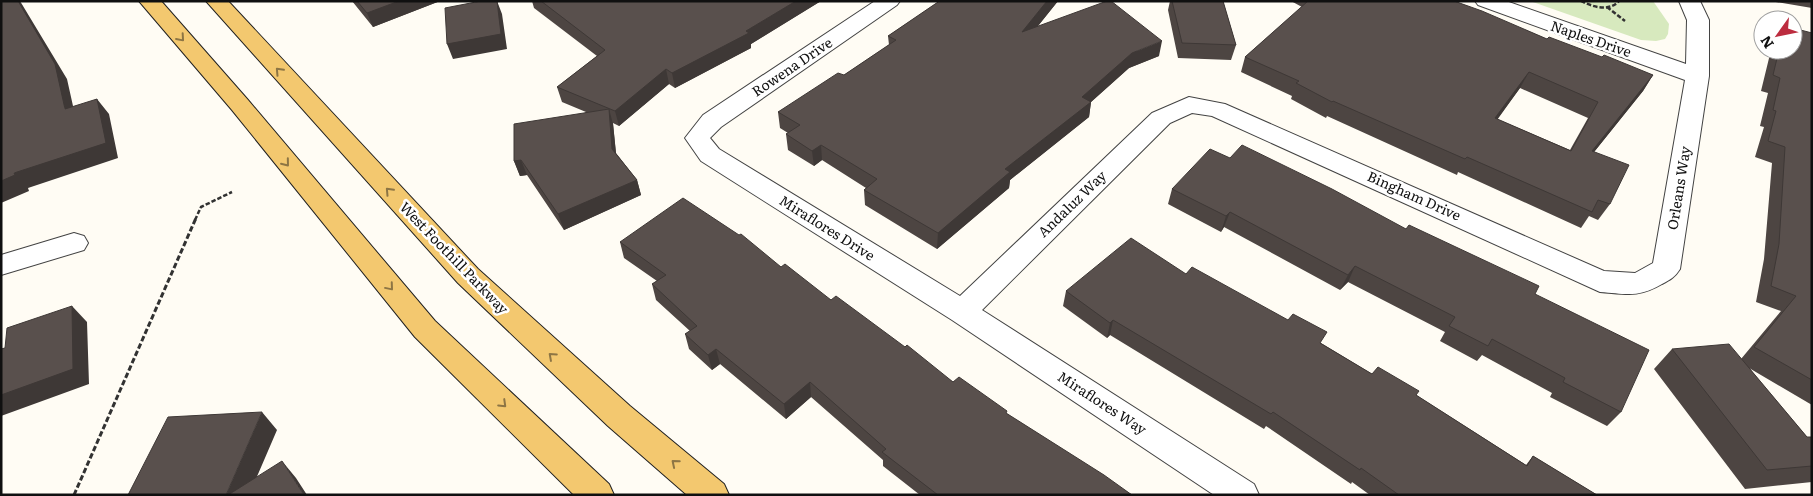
<svg xmlns="http://www.w3.org/2000/svg" width="1813" height="496" font-family="Literata,serif">
  <style>
    .green { fill: #d7e9be }
    .lines { fill: none; stroke-linecap: round; stroke-linejoin: round }
    .minor-casing { stroke: #434343; stroke-width: 2 }
    .major-casing { stroke: #212121; stroke-width: 2 }
    .path-far1 { stroke: #323232; stroke-width: 2.5; stroke-dasharray: 4.5 2; stroke-linecap: butt }
    .path { stroke: #323232; stroke-width: 3; stroke-dasharray: 5.5 2.5; stroke-linecap: butt }
    .minor { fill: #fff; fill-rule: evenodd }
    .major { fill: #f3c86f; fill-rule: evenodd }
    .wall { fill: #4d4542; fill-rule: evenodd }
    .shaded-wall { fill: #3e3836 }
    .building { fill: #59504d; stroke: #3e3836; fill-rule: evenodd }
    .oneway { stroke: #8d7544 }
    .labels { text-anchor: middle; stroke-width: 5; stroke-linejoin: round; paint-order: stroke }
    .street-label { font-size: 14px; fill: #101010; stroke: #fff }
  </style>
  <rect width="100%" height="100%" fill="#fffcf4"/>
  <path class="green" d="M1530,1H1653L1669,24L1668,34L1665,39L1656,41L1641,40Z"/>
  <g class="lines">
    <defs>
      <path id="minor" d="M875,1H900L897,5L721,127L710,138L719,149L960,296L1152,113L1189,97L1225,104L1604,271L1635,273L1653,263L1685,80L1478,5L1475,1H1506L1686,64L1687,20L1679,1H1700L1709,20V76L1680,269C1675,277 1670,280 1662,284C1638,298 1627,294 1600,292L1212,116L1192,113L1170,123L982,310L1254,484L1259,495H1214L952,320L701,161L685,138L703,115Z
        M74,233L84,236L88,243L84,250L1,275V255Z"/>
      <path id="major" d="M139,1H161L248,100L435,321L609,484L614,495H574L415,337L232,110Z
        M206,1H228L478,269L630,406L724,484L729,495H687L608,426L458,283Z"/>
    </defs>
    <use href="#minor" class="minor-casing"/>
    <use href="#major" class="major-casing"/>
    <path class="path-far1" d="M1581,1C1593,7 1609,12 1619,1
      M1607,7L1625,21
      M195,220L201,207L232,192"/>
    <path class="path" d="M74,495L196,218"/>
    <use href="#minor" class="minor"/>
    <use href="#major" class="major"/>
  </g>
  <path class="wall" d="M352,1H440L373,27Z
    M532,1H821L751,44V48L675,88L669,84L619,126L613,123L616,153L637,180L641,195L564,230L527,175L520,176L514,161L586,112L562,102L557,87L597,56L534,8Z
    M937,1H1058L1038,26L1159,56L1129,68L1091,102L1089,117L1010,180L1009,188L937,249L865,205L864,190L866,188L822,160L814,166L788,150L786,134L788,133L780,128L778,112L844,75L889,45L888,36L937,3Z
    M1170,1H1223L1236,45L1231,60L1178,58L1168,10Z
    M1291,1H1454L1547,39L1653,75L1643,91L1594,152L1610,204L1598,220L1589,216L1581,228L1458,172L1457,175L1327,116L1326,118L1291,99L1292,96L1241,72L1245,57L1302,7ZM1520,88L1588,118L1570,150L1497,119Z
    M1770,1H1812V8Z
    M1812,33V405L1749,368L1807,437H1812V482L1745,489L1654,369L1672,349L1741,359L1781,311L1756,302L1764,259L1772,163L1755,157L1764,127L1760,126L1768,93L1761,91L1771,50H1793Z
    M1230,158L1406,229L1535,294L1621,412L1607,426L1550,397L1552,393L1482,355L1477,361L1440,341L1445,332L1348,282L1340,290L1224,227L1221,232L1168,204L1172,189Z
    M620,242L781,267L953,382L1007,414L1132,495H920L883,466V460L811,397L786,419L720,364L712,370L689,349L685,334L690,331L656,300L652,284L657,281L624,258Z
    M1186,274L1321,343L1372,374L1416,395L1526,465L1533,456L1597,495H1370L1352,482L1351,484L1266,426L1264,429L1110,335L1107,338L1063,306L1066,291Z"/>
  <path class="shaded-wall" d="M18,1H20L67,79L77,124L65,109Z
    M399,1H440L373,27L367,13Z
    M497,1L502,14L507,49L453,59L447,44Z
    M796,1H821L751,44V48L675,88L672,73L746,31Z
    M1047,1H1058L1021,47L1022,32Z
    M1162,41L1159,56L1129,68L1091,102L1089,117L1010,180L1009,188L937,249L938,233L1005,169L1082,97L1132,53Z
    M666,69L669,84L619,126L615,111Z
    M1529,72L1520,88L1487,134L1495,118Z
    M1653,75L1643,91L1582,167L1592,151Z
    M97,99L109,114L118,158L28,188L29,191L1,203V181L14,173Z
    M609,109L613,124L617,164L612,149Z
    M821,145L822,160L814,166L812,151Z
    M521,160L527,175L520,176L514,161Z
    M637,180L641,195L564,230L558,214Z
    M1230,212L1224,227L1221,232L1226,216Z
    M1355,266L1348,282L1340,290L1348,275Z
    M72,306L87,322L89,384L1,416V395Z
    M1113,320L1110,335L1107,338L1110,323Z
    M716,349L720,364L712,370L708,355Z
    M810,382L811,397L786,419L784,404Z
    M262,412L277,430L249,495H226Z
    M282,461L296,478L307,495H304Z"/>
  <path class="building" d="M1,1H18L55,64L65,109L97,99L106,143L14,173L15,175L1,181Z
    M357,1H399L367,13Z
    M481,1H497L501,34L447,44L445,8Z
    M541,1H796L746,31L749,33L672,73L666,69L615,111L557,87L605,50Z
    M937,1H1047L1022,32L1107,1H1111L1162,41L1132,53L1082,97L1091,102L1005,169L1010,172L938,233L864,190L877,179L821,145L812,151L786,134L800,125L778,112L838,73L844,75L896,40L888,36L938,2Z
    M1172,1H1223L1236,45L1182,43Z
    M1308,1H1454L1482,11L1547,39L1549,37L1602,57L1604,55L1653,75L1592,151L1629,165L1610,204L1598,200L1592,212L1467,157L1465,159L1333,101L1332,102L1296,83L1299,81L1245,57ZM1529,72L1598,102L1571,151L1495,118Z
    M1793,28L1812,33V380L1754,347L1796,296L1771,286L1779,244L1785,147L1768,141L1776,111L1773,110L1780,78L1773,75L1779,50H1793Z
    M609,109L612,149L637,180L558,214L521,160L514,161V124Z
    M1242,145L1332,189L1406,229L1409,225L1539,286L1535,294L1649,350L1621,412L1563,382L1565,378L1492,339L1488,346L1449,326L1455,317L1355,266L1348,275L1230,212L1226,216L1172,189L1210,149L1230,158Z
    M683,198L739,235L741,234L781,267L785,264L831,300L836,296L905,347L907,345L953,382L959,377L1007,411L1006,413L1104,475L1132,495H938L882,452L886,449L810,382L784,404L716,349L708,355L685,334L697,326L652,284L666,275L620,242Z
    M1131,238L1186,274L1192,267L1288,320L1293,314L1327,332L1320,343L1372,374L1378,367L1419,391L1416,395L1527,466L1533,456L1597,495H1399L1361,468L1360,470L1273,412L1271,414L1113,320L1110,323L1066,291Z
    M72,306L73,369L1,395V349L5,348L7,328Z
    M1729,344L1807,437H1812V466L1767,470L1672,349Z
    M262,412L226,495H128L168,417Z
    M282,461L304,495H228Z"/>
  <defs><path id="oneway-chevron" d="M-2-3.5L2.5 0L-2 3.5" fill="none" stroke-width="1.6" stroke-linecap="round" stroke-linejoin="round" transform="scale(1.25)"/></defs>
  <g class="oneway">
    <use href="#oneway-chevron" transform="translate(181 38) rotate(49)"/>
    <use href="#oneway-chevron" transform="translate(279 71) rotate(-133)"/>
    <use href="#oneway-chevron" transform="translate(286 163) rotate(51)"/>
    <use href="#oneway-chevron" transform="translate(389 191) rotate(-133)"/>
    <use href="#oneway-chevron" transform="translate(390 287) rotate(50)"/>
    <use href="#oneway-chevron" transform="translate(552 356) rotate(-138)"/>
    <use href="#oneway-chevron" transform="translate(503 404) rotate(44)"/>
    <use href="#oneway-chevron" transform="translate(675 463) rotate(-140)"/>
  </g>
  <g class="labels">
    <g class="street-label">
      <text transform="translate(1591 39) rotate(19)" y="5">Naples Drive</text>
      <text transform="translate(792 67) rotate(-34)" y="5">Rowena Drive</text>
      <text transform="translate(1679 188) rotate(-81)" y="5">Orleans Way</text>
      <text transform="translate(1414 196) rotate(24)" y="5">Bingham Drive</text>
      <text transform="translate(1072 204) rotate(-44)" y="5">Andaluz Way</text>
      <text transform="translate(827 228) rotate(32)" y="5">Miraflores Drive</text>
      <text transform="translate(454 258) rotate(46)" y="5">West Foothill Parkway</text>
      <text transform="translate(1102 403) rotate(33)" y="5">Miraflores Way</text>
    </g>
  </g>
  <rect width="1813" height="496" fill="none" stroke="#101010" stroke-width="5"/>
  <g transform="translate(1778 35) rotate(237)"><circle r="24" fill="#ffffff" stroke="#9f9f9f"/>
  <path d="M0-4L9 19L0 12L-9 19Z" fill="#bc2c3f"/>
  <text y="-8" font-size="14" font-weight="bold" text-anchor="middle" fill="#101010">N</text>
  </g>
</svg>
